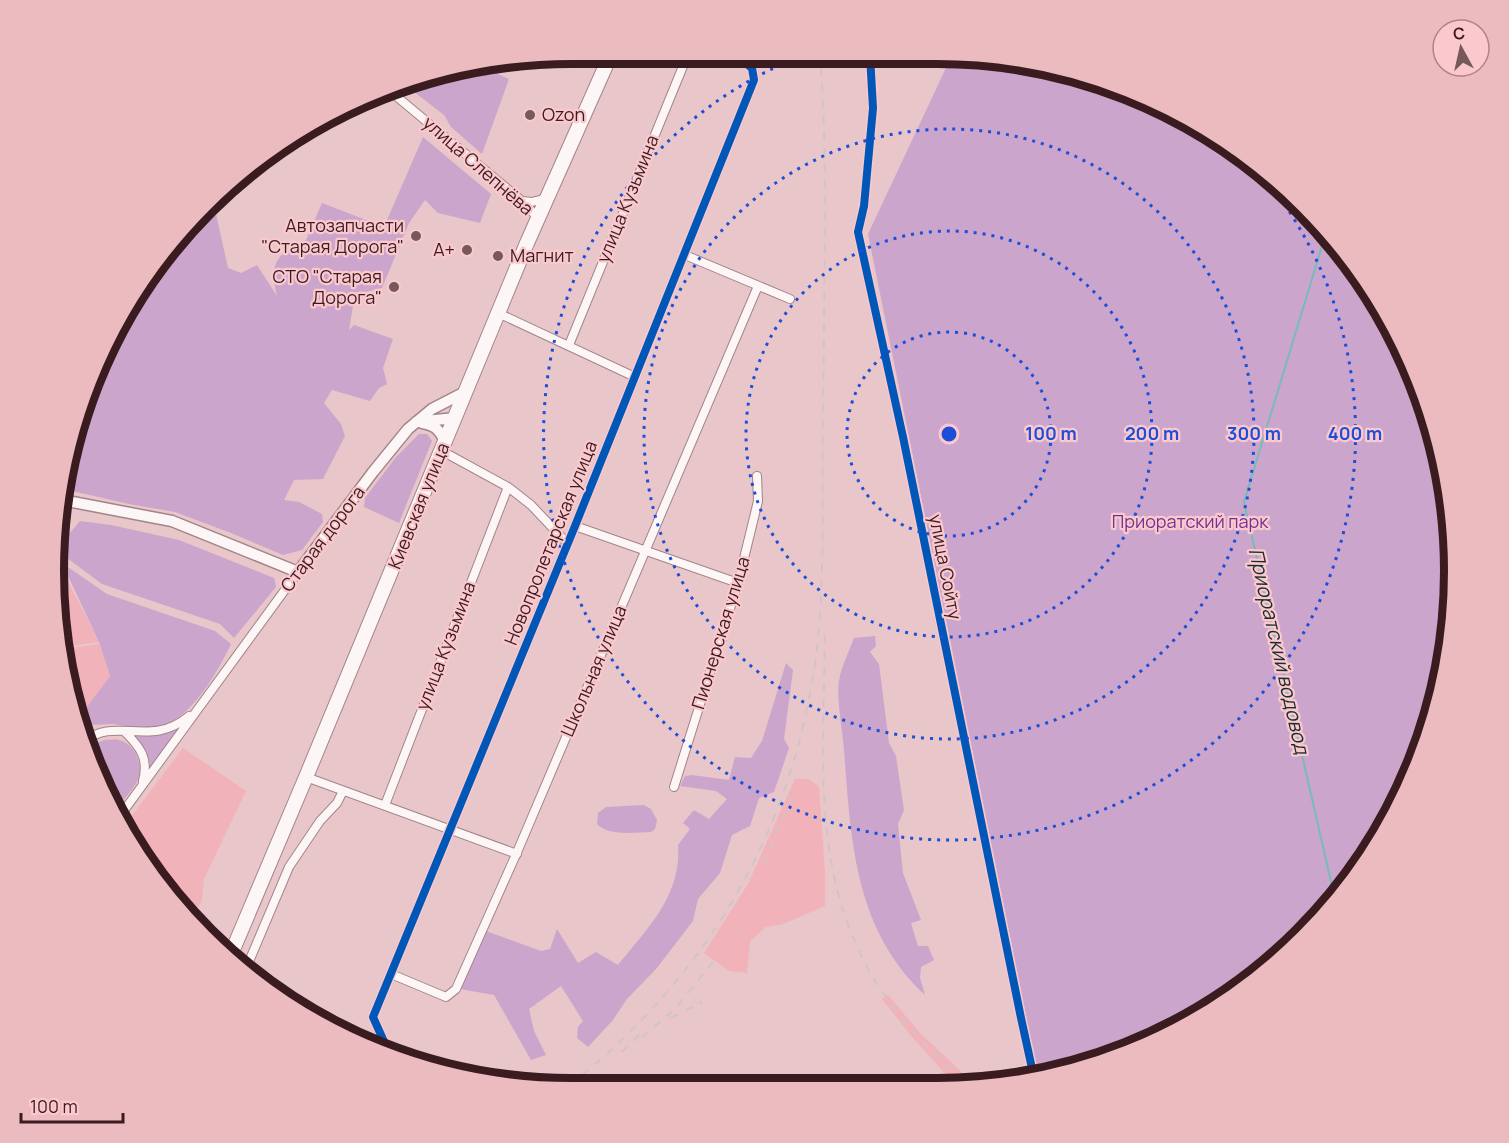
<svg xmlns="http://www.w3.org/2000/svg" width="1509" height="1143" font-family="Manrope,sans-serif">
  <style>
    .built { fill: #f2b2b9 }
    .green { fill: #cba5cb }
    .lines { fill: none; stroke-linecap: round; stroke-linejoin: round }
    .stream { stroke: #78bbb9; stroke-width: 2 }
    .minor-casing { stroke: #a28589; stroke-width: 10 }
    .tertiary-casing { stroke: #a28589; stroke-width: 13 }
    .primary-casing { stroke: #a28589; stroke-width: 16 }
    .minor { stroke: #fcf6f7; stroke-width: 8 }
    .tertiary { stroke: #fcf6f7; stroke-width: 10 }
    .primary { stroke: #fcf6f7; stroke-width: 14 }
    .rail { stroke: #d0c5c6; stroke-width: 2; stroke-dasharray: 8 8; stroke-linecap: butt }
    .cycleway-casing { stroke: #fbc9cd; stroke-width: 11 }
    .cycleway { stroke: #0057b8; stroke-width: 8 }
    .ring { fill: none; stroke: #1d4ed8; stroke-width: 3; stroke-dasharray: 3 6 }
    .poi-dot { fill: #77585b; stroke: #fbc9cd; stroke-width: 2 }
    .labels { text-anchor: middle; stroke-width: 4.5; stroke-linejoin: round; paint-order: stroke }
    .poi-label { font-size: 18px; fill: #3a1c20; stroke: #fbc9cd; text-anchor: end }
    .street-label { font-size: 18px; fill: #3a1c20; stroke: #fbc9cd }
    .park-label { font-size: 18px; fill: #703290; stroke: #fbc9cd }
    .water-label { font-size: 20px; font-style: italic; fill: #162e2d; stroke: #fbc9cd }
    .rim { fill: none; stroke: #3a1c20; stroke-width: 8 }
    .centre { fill: #1d4ed8; stroke: #fbc9cd; stroke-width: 3 }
    .ring-label { font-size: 18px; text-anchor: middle; font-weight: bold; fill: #1d4ed8; stroke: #fbc9cd; stroke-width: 4.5; stroke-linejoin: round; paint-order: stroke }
  </style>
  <rect width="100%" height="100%" fill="#e9c6c9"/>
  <path class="built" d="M58,562L99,642L63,647L55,605Z
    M99,644L110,676L78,719L64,649Z
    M183,748L246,791L204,879L202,900L193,918L141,859L125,825Z
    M795,779H809L819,787L825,872V906L783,924L766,927L750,941L747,973L729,971L704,953L748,884Z
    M888,995L921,1034L968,1078L981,1085H959L944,1072L912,1037L882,999Z"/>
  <path class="green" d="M952,55H971L1072,72L1225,141L1304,206L1368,284L1415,373L1445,470L1455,571L1445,672L1416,769L1368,859L1304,937L1225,1002L1135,1050L1068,1068L1037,1070L868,234Z
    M502,63L498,74L509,79L482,154L451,127L444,115L405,85L437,72Z
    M423,137L491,194L480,223L438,213L425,200L409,223L382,288L362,293L348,292L353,306L349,330L354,325L393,339L383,368L387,384L379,388L370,401L332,390L324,403L341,424L345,436L323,479L294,480L284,500L299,502L322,514L323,522L302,550L283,555L231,533L175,512L129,504L63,489L64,470L108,342L183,230L214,205L228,268L241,273L257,265L277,296C269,263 276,254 306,240L322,203L384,227Z
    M419,434H427L432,441L399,523L364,507L365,498L396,457Z
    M80,521L111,525L179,540L274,578L276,587L234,638L220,624L102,584L59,552V546Z
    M62,563L107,594L215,631L231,644C217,673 190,722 155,728C141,730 126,726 113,724C105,724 97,725 89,725L81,734L78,719L110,676L99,642Z
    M875,636L876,646L870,652L879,664L889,743L896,756L904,810L898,824L903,873L921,920L911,923L918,946H928L934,960L921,967L920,978L925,995C854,929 851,840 844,750C843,733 836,696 839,681C841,667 849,652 854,638Z
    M786,663L793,670L784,739L789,748L774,792L759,798L750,826L732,835L720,873L698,899L693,921L656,969L627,999L613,1020L588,1047L577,1038L578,1027L583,1021L561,986L529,1009L534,1031L546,1055L531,1060L494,995L460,989L486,931L541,951L550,949L557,929L578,963L596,952L618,965C647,929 682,895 678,845L690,829L683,823L694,810L709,819L727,799L716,791L680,786L685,776L692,775L729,780L735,757L751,758L762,741Z
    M177,729L179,731L149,771C153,754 140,749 136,736L162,734Z
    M104,740C109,740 114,739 119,740C136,744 145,767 137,782C132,791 123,800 116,808L87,750L91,746Z
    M644,805L651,809L657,820L655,829L651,832C635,832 610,837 597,824L598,813L606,807Z"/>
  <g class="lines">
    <path class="stream" d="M1326,233L1244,502L1335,899"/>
    <defs>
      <path id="minor" d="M870,55L873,108L864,206L858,232L903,437L1021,1018L1033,1073L1044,1074
        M390,91L522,201L538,218
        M522,201L532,202L547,198
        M685,255L790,299
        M498,313L635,377
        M569,345L688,54
        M442,451L508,487L531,505L567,543
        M575,526L738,583
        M125,732C140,747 149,758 143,781
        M84,742C115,715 150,749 189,716
        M306,777L517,854
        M674,787L738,583L758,501L757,476
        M385,805L508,487
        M120,816L298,572
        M245,971L289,867L320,821L337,803L343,791
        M391,974L446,997L456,989L518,850L758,286
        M390,1055L373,1017L575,526L754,80L752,68L733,54"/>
      <path id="tertiary" d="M416,422L455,418
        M422,423C435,425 440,430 445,442
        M62,500L172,521L298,572L373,472L408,429L432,409L465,392"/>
      <path id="primary" d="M229,959L306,777L527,243L611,54"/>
    </defs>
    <use href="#minor" class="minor-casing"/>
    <use href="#tertiary" class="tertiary-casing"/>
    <use href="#primary" class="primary-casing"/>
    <use href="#minor" class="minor"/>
    <use href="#tertiary" class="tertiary"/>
    <use href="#primary" class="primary"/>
    <path class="rail" d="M825,635C823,779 807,912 911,1029C929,1049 949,1070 972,1085
      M763,863L793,796
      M671,1018L702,1002
      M642,1037L674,1010L714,961
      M622,1052L645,1029
      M570,1085C708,975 793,831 816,656C826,575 821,492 823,411C824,354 824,296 825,238C825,177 825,116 820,55"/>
    <defs>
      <path id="cycleway" d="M870,55L873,108L864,206L858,232L903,437L1021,1018L1033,1073L1044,1074
        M390,1055L373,1017L575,526L754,80L752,68L733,54"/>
    </defs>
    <use href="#cycleway" class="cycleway-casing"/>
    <use href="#cycleway" class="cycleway"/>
  </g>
  <g class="ring">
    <circle cx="949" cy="434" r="102"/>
    <circle cx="949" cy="434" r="203"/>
    <circle cx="949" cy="434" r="305"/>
    <path d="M1251 162A406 406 0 1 1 804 55"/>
  </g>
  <g class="poi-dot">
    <circle cx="530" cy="115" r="6"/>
    <circle cx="416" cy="236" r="6"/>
    <circle cx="467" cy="250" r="6"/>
    <circle cx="498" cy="256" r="6"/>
    <circle cx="394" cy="287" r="6"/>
  </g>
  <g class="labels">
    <g class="poi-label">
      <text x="542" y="121" text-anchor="start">Ozon</text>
      <text x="404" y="232">Автозапчасти<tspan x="404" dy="21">"Старая Дорога"</tspan></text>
      <text x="455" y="256">А+</text>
      <text x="510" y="262" text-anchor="start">Магнит</text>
      <text x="382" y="283">СТО "Старая<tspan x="382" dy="21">Дорога"</tspan></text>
    </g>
    <g class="street-label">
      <text transform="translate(478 166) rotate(41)" y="6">улица Слепнёва</text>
      <text transform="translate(628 199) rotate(-68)" y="6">улица Кузьмина</text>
      <text transform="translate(419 506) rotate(-68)" y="6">Киевская улица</text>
      <text transform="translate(323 539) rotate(-53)" y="6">Старая дорога</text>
      <text transform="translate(551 543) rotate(-68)" y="6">Новопролетарская улица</text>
      <text transform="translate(945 567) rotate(79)" y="6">улица Сойту</text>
      <text transform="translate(721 633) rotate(-73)" y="6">Пионерская улица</text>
      <text transform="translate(446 646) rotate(-69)" y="6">улица Кузьмина</text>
      <text transform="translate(594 671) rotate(-67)" y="6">Школьная улица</text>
    </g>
    <g class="park-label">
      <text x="1190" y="528">Приоратский парк</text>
    </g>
    <g class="water-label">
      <text transform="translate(1279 651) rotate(77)" y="7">Приоратский водовод</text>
    </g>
  </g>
  <path d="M0 0H1509V1143H0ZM571 64H937A507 507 0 0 1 1444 571V571A507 507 0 0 1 937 1078H571A507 507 0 0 1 64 571V571A507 507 0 0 1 571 64Z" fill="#ecbbbf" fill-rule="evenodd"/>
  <path class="rim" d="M571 64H937A507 507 0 0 1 1444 571V571A507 507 0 0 1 937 1078H571A507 507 0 0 1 64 571V571A507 507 0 0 1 571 64Z"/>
  <circle cx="949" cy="434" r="9" class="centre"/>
  <g class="ring-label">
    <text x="1051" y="440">100 m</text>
    <text x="1152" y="440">200 m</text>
    <text x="1254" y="440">300 m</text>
    <text x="1355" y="440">400 m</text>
  </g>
  <g transform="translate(1461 48) rotate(352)"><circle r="28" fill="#fbc9cd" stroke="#ae8488" stroke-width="1.5"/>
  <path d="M0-4.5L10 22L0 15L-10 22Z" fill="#77585b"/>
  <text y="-9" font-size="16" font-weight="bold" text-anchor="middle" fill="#3a1c20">С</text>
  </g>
  <path d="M21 1113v9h102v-9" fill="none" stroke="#3a1c20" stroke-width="3"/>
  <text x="30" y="1113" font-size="18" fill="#3a1c20" stroke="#fbc9cd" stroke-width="4.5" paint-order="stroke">100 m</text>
</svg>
